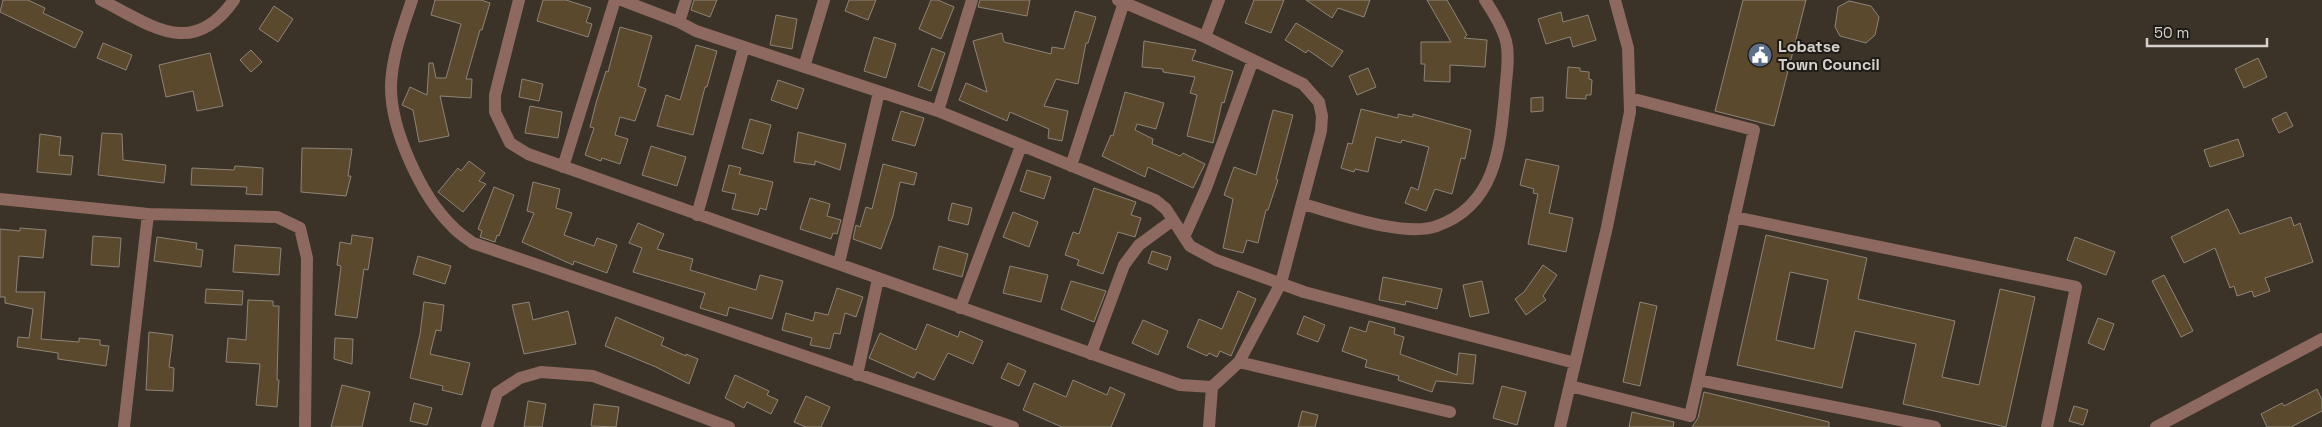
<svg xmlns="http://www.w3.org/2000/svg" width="2322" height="427" font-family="'Space Grotesk',sans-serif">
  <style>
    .building { fill: #5b492e; stroke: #8d8477; fill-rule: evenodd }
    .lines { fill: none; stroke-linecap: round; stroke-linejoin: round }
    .minor { stroke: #8d695f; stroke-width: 12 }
    .labels { text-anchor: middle; stroke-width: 4; stroke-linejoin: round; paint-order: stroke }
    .poi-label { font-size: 16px; font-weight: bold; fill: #d6d2cb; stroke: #1f1b16; text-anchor: start }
  </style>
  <rect width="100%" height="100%" fill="#3b3328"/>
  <path class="building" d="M3,0H28L45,8L43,13L83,32L75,48L0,12Z
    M435,0H481L490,3L482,30H480L466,79H472L471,98L440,96L449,136L419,142L413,110L402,105L410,87L427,95L429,63H433L436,78H446L461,24L431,15Z
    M543,0H566L591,8L586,22L592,24L588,37L537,21Z
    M694,0H717L710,17L691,10Z
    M849,0H876L868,20L845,11Z
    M931,0H938L954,7L941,39L919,29Z
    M980,0H1030L1027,16L978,7Z
    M1254,0H1284L1271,33L1245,23Z
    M1306,0H1370L1364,17L1338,8L1332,18Z
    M1427,0H1447L1467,35L1464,38L1487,40L1485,67L1450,65V82L1424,81L1425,64H1421V42H1451Z
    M1743,0H1806L1774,126L1715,111Z
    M1849,1L1871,6L1879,17L1875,35L1866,43L1840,36L1835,27L1838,7Z
    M274,6L293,19L278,42L259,29Z
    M1075,11L1096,17L1088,43H1086L1078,84L1056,79L1044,106L1068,111L1062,141L1048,138L1049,129L1010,112L1007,121L959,100L966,83L987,92L973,41L1002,33L1004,42L1051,54L1052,47L1064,49Z
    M1561,12L1563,22L1588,15L1596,40L1573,47L1570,37L1546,44L1538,19Z
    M776,15L797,19L792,49L770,45Z
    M1296,23L1343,51L1332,67L1308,50L1306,53L1285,40Z
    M620,27L652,36L638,86L646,89L635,121L620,117L615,135L628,139L620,164L602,158L601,161L585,155L594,128L590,127L596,103L606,71L608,72Z
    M874,37L896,44L886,78L864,71Z
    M1144,41L1196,50L1192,60L1233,71L1224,103L1222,102L1213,143L1187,136L1197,95L1190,93L1195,77L1163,72V69L1142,67Z
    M103,43L132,55L126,70L97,58Z
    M696,45L717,51L707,87H705L693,135L657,126L666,95L680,100Z
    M932,48L945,53L931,91L918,86Z
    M251,50L262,62L251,72L240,60Z
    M210,53L223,106L197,111L193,91L166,97L159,65Z
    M2258,58L2267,77L2244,88L2235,69Z
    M1568,67L1580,68V71L1589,72V79L1592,80L1591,95H1586V99L1566,98Z
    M1368,68L1376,87L1357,95L1349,76Z
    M522,79L543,84L539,101L519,97Z
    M778,80L804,89L797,109L771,100Z
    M1125,92L1164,103L1156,129L1137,124L1135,130L1153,139L1152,144L1180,156L1183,153L1205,164L1193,188L1148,167L1145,177L1102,156L1111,135L1113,136Z
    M1543,97V111L1531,112V98Z
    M530,106L562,112L558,138L525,133Z
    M1361,109L1398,118V114L1413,117V114L1471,130L1465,159L1461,158L1452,194L1435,189L1426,211L1405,203L1411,187L1418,190L1429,147L1402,140L1401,143L1376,137L1368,172L1355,169L1354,172L1341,168L1348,143L1352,144Z
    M1273,110L1293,115L1276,179L1278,180L1268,210H1266L1258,243L1247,240L1243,253L1223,248L1233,199L1224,195L1234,167L1256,175Z
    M901,111L924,118L915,146L892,140Z
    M2286,112L2293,126L2279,133L2272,119Z
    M750,119L771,125L763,154L742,148Z
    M798,132L846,144L840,170L815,161V165L794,162Z
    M102,133L122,134L123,160L166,165L164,183L98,175Z
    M40,134L61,137L59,155L73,156L71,175L37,172Z
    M2238,139L2244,156L2210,167L2204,150Z
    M651,146L686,157L677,186L642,175Z
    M302,148L352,149L348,176H351L346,196L301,192Z
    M1526,159L1559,166L1549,213L1573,218L1566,252L1528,244L1538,194L1533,193L1534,189L1520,185Z
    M469,161L485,173L479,181L486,184L463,212L438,192L458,168L461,171Z
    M883,164L917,173L914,185L900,182L893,216L881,249L853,239L856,225L860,227L866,207L872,209Z
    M729,165L741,168L739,174L773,182L766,210L760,208L758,215L732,209L736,194L722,191Z
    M235,166L263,168L262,195L246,194L247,187L191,185L192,168L234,170Z
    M1027,170L1051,177L1044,199L1020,191Z
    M533,182L560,189L556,208L572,213L564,235L594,246L597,238L617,245L607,273L574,261L573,265L522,242L534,213L527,211Z
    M494,187L514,195L499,236L497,235L495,242L480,237L482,231L478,229Z
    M1094,188L1136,202L1131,215L1141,218L1135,237L1118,232L1103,274L1077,265L1079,260L1065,255L1073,232L1079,234Z
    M810,198L830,204L827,216L841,220L837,234L833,233L831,239L800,229Z
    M952,203L972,208L968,225L948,220Z
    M2228,209L2240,234L2291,217L2294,226L2300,223L2313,262L2265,278L2270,291L2254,297L2252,291L2237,296L2234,286L2230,288L2215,248L2184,263L2171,237Z
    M1013,212L1038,222L1029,247L1003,237Z
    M638,223L664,234L657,249L693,259L690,270L756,290L760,275L783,281L772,319L729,307L727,316L700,308L705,293L633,272L642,248L629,243Z
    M20,228L46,230L43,258L19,256L16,292H45L41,339L79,342V338L100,340V345L109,346L106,366L58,359V353L17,347L18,337L29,338L33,309L5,303V297H0V229L20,231Z
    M352,235L373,238L368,270L364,269L357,318L335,315L341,266L337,265L340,242L351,244Z
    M1766,235L1867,258L1858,299L1955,321L1942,377L1979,385L2000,289L2035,297L2006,427L1903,404L1916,344L1855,331L1842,388L1737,365ZM1790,272L1828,280L1814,349L1776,340Z
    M93,236L121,238L119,267L91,265Z
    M157,237L197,243L196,249L203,250L201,267L154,261Z
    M2075,237L2115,252L2106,275L2067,260Z
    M235,245L281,248L279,275L233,272Z
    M939,246L968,254L962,277L933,269Z
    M1152,251L1171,257L1167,270L1148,263Z
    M418,256L451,266L445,284L413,274Z
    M1543,265L1557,275L1543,296L1546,300L1526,315L1515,299L1524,292Z
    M1010,266L1048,275L1041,302L1003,293Z
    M2164,275L2193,331L2181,337L2152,281Z
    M1383,277L1442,289L1437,309L1406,301L1405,305L1379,300Z
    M1071,281L1106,291L1094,322L1061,309Z
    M1482,281L1489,313L1470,317L1463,285Z
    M837,288L863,297L856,317L845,313L840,334L834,333L830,349L810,345L812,338L782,330L786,313L813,321L815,312L828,315Z
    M206,289L243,291L242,305L205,303Z
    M1238,291L1256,299L1231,356L1220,351L1217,357L1209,353L1207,356L1187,347L1199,319L1222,329Z
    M248,300L273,301V306H279L277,380H279L277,407L256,405L260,364L226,362L228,338L246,340Z
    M424,302L444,305L441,331L436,330L430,354L470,363L462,395L442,390L443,386L410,378L420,334Z
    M529,302L533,320L568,311L576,344L524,354L512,305Z
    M1640,302L1657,306L1640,386L1623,382Z
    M1304,316L1325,325L1318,342L1297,334Z
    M616,317L664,338L661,345L686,356V354L698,359L689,384L656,367L605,346Z
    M2098,318L2114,324L2104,350L2088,343Z
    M1143,320L1168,331L1158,355L1132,343Z
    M1369,321L1395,328L1394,334L1404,337L1400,354L1457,375L1459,353L1476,355L1473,384L1436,381L1432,392L1398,380L1399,376L1365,367L1367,360L1342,351L1350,327L1366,332Z
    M927,324L958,337L960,331L983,341L973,364L948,353L934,380L917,372L914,378L869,358L880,333L916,350Z
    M149,332L173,335L169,367L174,368L173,391L146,390Z
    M335,338L353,339L352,364L334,359Z
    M1008,363L1026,371L1019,386L1001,378Z
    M735,375L769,391L767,395L778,400L771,414L747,402L744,408L725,398Z
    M1073,380L1107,395L1110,387L1125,394L1111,427H1062L1023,410L1034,383L1066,397Z
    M342,385L370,392L362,427H331Z
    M1502,386L1526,392L1517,425L1493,418Z
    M2317,389L2322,400V411L2291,427H2267L2261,414L2282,403L2284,406Z
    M1704,392L1829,422V427H1692L1698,418Z
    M806,396L830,407L821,427H806L794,422Z
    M528,401L546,404L542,427H524Z
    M414,403L432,408L427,425L410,421Z
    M594,404L619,407L616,427L591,426Z
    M2074,406L2088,410L2083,425L2069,421Z
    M1302,411L1318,415L1315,427H1298Z
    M1632,412L1674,422L1673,427H1629Z"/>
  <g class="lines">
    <path class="minor" d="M101,0C151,25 192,60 234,0
      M412,0C403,27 392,56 391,85C390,128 421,196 452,226C458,233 466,238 473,243L1013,427
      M519,0L495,95V112L510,143L528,154L1180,385L1212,387L1239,362L1281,283L1321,131L1322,116L1319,102L1303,84L1205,37L1118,0
      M621,0L679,22
      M686,0L679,22L696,31L938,111L1155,200L1166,209L1190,246L1216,260L1304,292L1575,363
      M1205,37L1219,0
      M804,67L824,0
      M938,111L972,0
      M1071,166L1124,2
      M563,167L615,0
      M0,199L148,214L277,217L300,228L307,258L305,427
      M1303,204C1336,213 1405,238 1437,226C1496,205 1500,148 1505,94C1506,77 1510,57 1506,41C1502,26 1493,12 1485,0
      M697,215L744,47
      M1734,217L2076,287L2047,427
      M1184,237L1206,188L1253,60
      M839,263L879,92
      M960,308L1021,146
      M1091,354L1124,265L1139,245L1173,220
      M1239,362L1450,412
      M857,375L878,279
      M1698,380L1935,427
      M1570,386L1690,416L1754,130L1630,98
      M124,427L148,214
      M487,427L497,393L520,378L541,372L593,376L729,427
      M1209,427L1212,387
      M1560,427L1607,227L1630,112L1628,48L1615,0
      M2156,427L2322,339"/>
  </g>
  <defs>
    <symbol id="civic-disc" viewBox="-11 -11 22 22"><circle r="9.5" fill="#5c6f8a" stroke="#1f1b16"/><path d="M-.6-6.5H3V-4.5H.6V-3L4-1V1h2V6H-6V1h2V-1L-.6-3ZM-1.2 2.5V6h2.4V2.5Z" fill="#fff"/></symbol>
  </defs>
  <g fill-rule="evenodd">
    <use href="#civic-disc" x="1746" y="41" width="28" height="28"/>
  </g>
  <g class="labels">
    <g class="poi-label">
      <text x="1778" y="52">Lobatse<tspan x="1778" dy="18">Town Council</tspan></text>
    </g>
  </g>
  <path d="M2147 38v8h120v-8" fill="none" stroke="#d6d2cb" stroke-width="2.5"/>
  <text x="2154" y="38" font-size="15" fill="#d6d2cb" stroke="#1f1b16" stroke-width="4" paint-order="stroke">50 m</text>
</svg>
